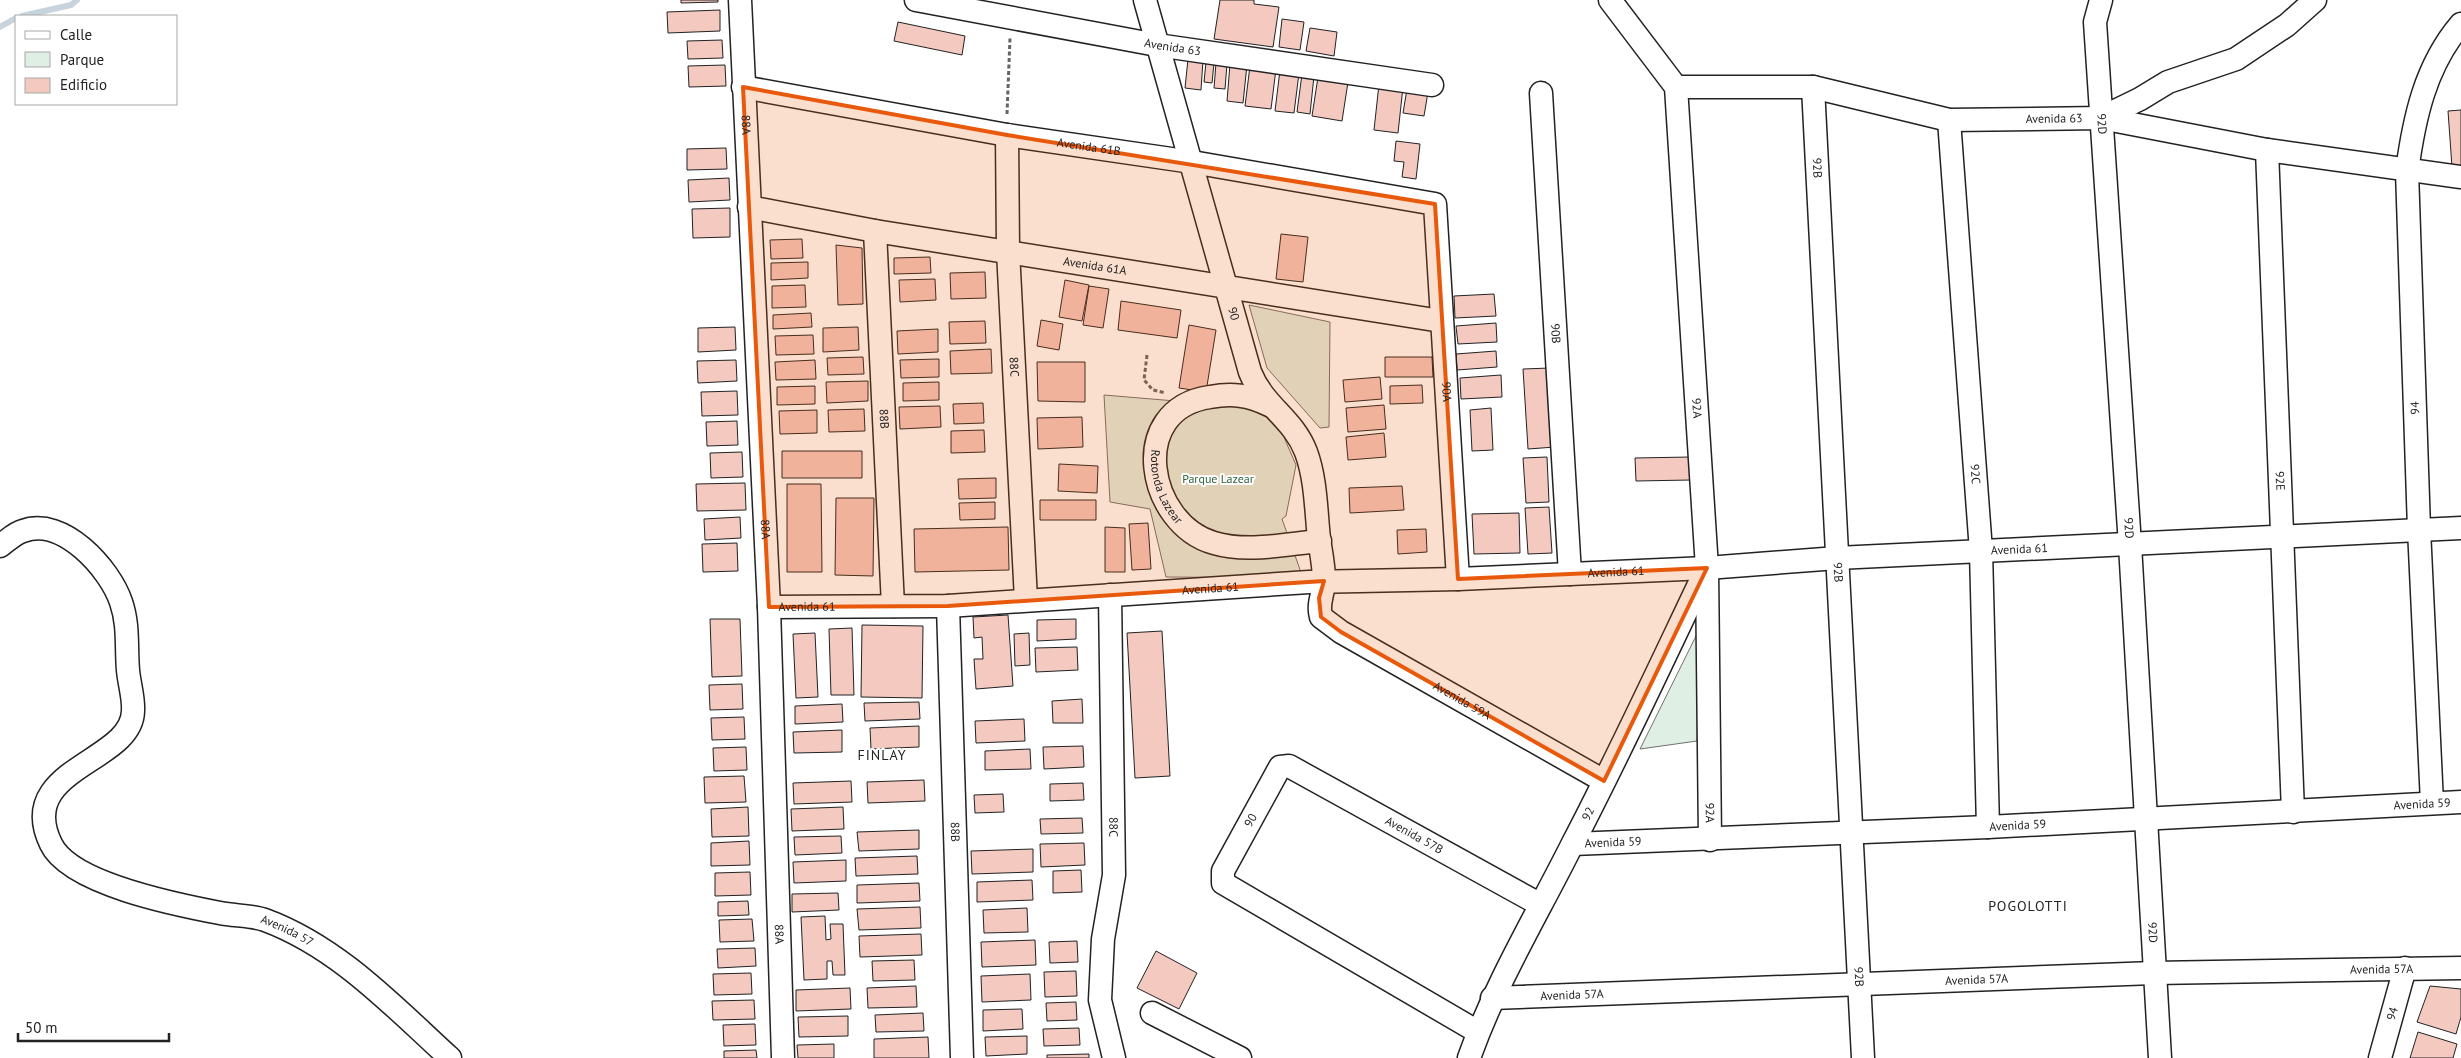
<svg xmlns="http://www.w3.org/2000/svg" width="2461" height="1058" font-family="'PT Sans',sans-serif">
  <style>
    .green { fill: #e0efe3; stroke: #6f6f6f }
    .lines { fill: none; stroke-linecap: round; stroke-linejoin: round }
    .stream { stroke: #c7d3dd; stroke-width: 6 }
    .building { fill: #f3c9c0; stroke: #222 }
    .minor-casing { stroke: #222; stroke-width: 25 }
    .path { stroke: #646464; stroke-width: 3; stroke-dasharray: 4 2.5; stroke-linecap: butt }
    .minor { stroke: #fff; stroke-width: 22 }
    .marked { fill: #e8590c; fill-opacity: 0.2; stroke: #e8590c; stroke-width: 4; stroke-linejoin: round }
    .labels { text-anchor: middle; stroke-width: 4; stroke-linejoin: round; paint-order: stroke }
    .street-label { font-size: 12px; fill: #222; stroke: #fff }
    .park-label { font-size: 12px; fill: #2f5e38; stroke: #fff }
    .neighbourhood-label { font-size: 14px; letter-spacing: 1px; fill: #222; stroke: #fff }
  </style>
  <rect width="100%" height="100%" fill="#fff"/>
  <path class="green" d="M1249,305L1330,322L1329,427L1320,428L1267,368Z
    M1104,395L1247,407L1266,417L1276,425L1283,435L1296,465L1286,516L1282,519L1303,578L1166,577L1150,509L1110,502Z
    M1698,632L1697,741L1640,749Z"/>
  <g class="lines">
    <path class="stream" d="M22,16L71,5L77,0
      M0,27L16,18"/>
  </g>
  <path class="building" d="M681,0H718V2L681,3Z
    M1220,0H1254V4L1279,7L1273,47L1214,39Z
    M720,10V31L668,33L667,12Z
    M1282,19L1304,22L1300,50L1279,47Z
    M898,22L965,36L962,55L894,41Z
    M1310,28L1337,32L1334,56L1306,51Z
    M722,40L723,58L688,59L687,41Z
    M1188,59L1203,60L1201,90L1185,88Z
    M1206,62L1214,63L1212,83L1204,82Z
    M1216,63L1227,64L1225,89L1214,88Z
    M1230,64L1247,65L1243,103L1227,101Z
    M725,65L726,86L689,87L688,66Z
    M1250,66L1276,69L1271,109L1245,106Z
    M1280,70L1299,73L1294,113L1275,111Z
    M1302,74L1314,76L1310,114L1297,112Z
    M1318,77L1348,82L1342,121L1312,116Z
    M1379,84L1403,87L1398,133L1374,130Z
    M1407,89L1428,92L1424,116L1403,113Z
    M2461,110V167H2452L2448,111Z
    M1396,141L1420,144L1416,179L1402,177L1404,162L1394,161Z
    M726,148L727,169L687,170V149Z
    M729,178L730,200L689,202L688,180Z
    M730,208V237L693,238L692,209Z
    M1281,234L1308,237L1303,282L1276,279Z
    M802,239L803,258L771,259L770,240Z
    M836,245L862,248L863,304L838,305Z
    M930,257L931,273L894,274V258Z
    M808,262V278L771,280V263Z
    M985,272L986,298L951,299L950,273Z
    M935,279L936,300L900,302L899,280Z
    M1065,280L1089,285L1082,321L1059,317Z
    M805,285L806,307L772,308V286Z
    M1089,286L1109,289L1103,328L1083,325Z
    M1494,294L1496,316L1455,318L1454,296Z
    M1121,301L1181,310L1177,338L1118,330Z
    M811,313L812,327L773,329V315Z
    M1041,320L1063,324L1059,350L1037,346Z
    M985,321L986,343L950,344L949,322Z
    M1496,323L1497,342L1458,344L1456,326Z
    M1189,325L1216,330L1206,392L1179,388Z
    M735,327L736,350L698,352V328Z
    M858,327L859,350L823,352V328Z
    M938,329V352L898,354L897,331Z
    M813,335L814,354L776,355L775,336Z
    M991,349L992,373L951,374L950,351Z
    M1496,351L1497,367L1457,370L1456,354Z
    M863,357L864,374L828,375L827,358Z
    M1385,357H1432L1433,377H1385Z
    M939,359V377L901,378L900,360Z
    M736,360L737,381L698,383L697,361Z
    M815,360L816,379L776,380L775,362Z
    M1037,362H1085V402L1038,401Z
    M1550,368L1555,447L1528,449L1523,369Z
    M1501,375L1502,397L1461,399L1460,378Z
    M1380,377L1382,399L1345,402L1343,380Z
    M868,381V401L827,403L826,382Z
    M939,382V400L903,401V383Z
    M1422,385L1423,403L1390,404V386Z
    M815,386V404L777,405V387Z
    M737,391L738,415L702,416L701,392Z
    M983,403L984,423L954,424L953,404Z
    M1384,405L1386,429L1348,432L1346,408Z
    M940,406L941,427L900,429L899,407Z
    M1491,408L1493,450L1472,451L1470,410Z
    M864,409L865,431L829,432L828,410Z
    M817,410V433L780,434L779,411Z
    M1082,417L1083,447L1038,449L1037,418Z
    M737,421L738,445L707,446L706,422Z
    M984,430L985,452L951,453V431Z
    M1384,433L1386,457L1348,460L1346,437Z
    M782,451H862V478H782Z
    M742,452L743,477L711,478L710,453Z
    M1547,457L1549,502L1526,503L1523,458Z
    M1690,457L1691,480L1636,481L1635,458Z
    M1059,464L1098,466L1097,493L1058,491Z
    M996,478V498L959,499L958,479Z
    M745,483L746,510L697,511L696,484Z
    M787,484H821L822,572H787Z
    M1402,486L1404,510L1350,513L1349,488Z
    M836,498H874L873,576L835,575Z
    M1040,500H1096V520H1040Z
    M995,502V519L960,520L959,503Z
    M1549,507L1552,553L1528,554L1525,508Z
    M1519,513L1520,553L1474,554L1472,514Z
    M740,517L741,538L705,540L704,519Z
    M1148,523L1151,569L1132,570L1129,524Z
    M1008,527L1009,570L915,572L914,529Z
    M1105,527L1125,528V572H1105Z
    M1426,529L1427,552L1398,554L1397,530Z
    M737,543L738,571L703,572L702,544Z
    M1008,615L1013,686L976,689L974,659H983L982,637L974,638L973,617Z
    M710,619H740L742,676L712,677Z
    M1076,619V639L1037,641V620Z
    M862,625L923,626L922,698L861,697Z
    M852,628L854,695H831L829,629Z
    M1162,631L1170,776L1135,778L1127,633Z
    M815,633L818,697L796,698L793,634Z
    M1029,633L1030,665L1015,666L1014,634Z
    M1077,647L1078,670L1036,672L1035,648Z
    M742,684L743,709L710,710L709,685Z
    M1082,699L1083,723H1053L1052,701Z
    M919,702L920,719L865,721L864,703Z
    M842,704L843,722L795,724V706Z
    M744,717L745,739L712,740L711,718Z
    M1024,719L1025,741L976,743L975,721Z
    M919,726V747L871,749L870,728Z
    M842,730V752L794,753L793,732Z
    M1083,746L1084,767L1044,769L1043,747Z
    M746,747L747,770L714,771L713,748Z
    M1030,749L1031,769L985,770V751Z
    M744,776L746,802L705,803L704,777Z
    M924,780L925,801L868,803L867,782Z
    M851,781L852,802L794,804L793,783Z
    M1083,783L1084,800L1050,801V784Z
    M1003,794L1004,812L975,813L974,795Z
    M748,807L749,836L712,837L711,809Z
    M843,807L844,829L792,831L791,809Z
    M1082,818L1083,833L1041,834L1040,819Z
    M919,830V849L859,851L857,832Z
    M841,836L842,853L795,855L794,837Z
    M749,841L750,865L711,866V843Z
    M1084,843L1085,865L1041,867L1040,844Z
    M1033,849V872L972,874L971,851Z
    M917,856L918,874L856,876L855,858Z
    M846,860V881L794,883L793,862Z
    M1081,870L1082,892L1053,893V871Z
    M750,872L751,895L715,896V873Z
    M1032,880L1033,900L977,902V882Z
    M919,883L920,901L857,903V885Z
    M838,893L839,910L792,912V894Z
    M748,901L749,915L718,916V902Z
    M920,907L921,928L859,930L857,909Z
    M1027,908L1028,932L984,933L983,910Z
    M825,916L826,940L831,939L830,924H843L845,975H833L832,961H827V979L804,980L801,917Z
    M752,919L754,941L720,942L719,920Z
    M921,934L922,955L860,957L859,936Z
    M1035,940L1036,965L982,967L981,942Z
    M1077,941L1078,962L1050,963L1049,942Z
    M755,948L756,966L718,968L717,949Z
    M1156,951L1197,973L1179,1009L1137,988Z
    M914,960L915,980L873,981L872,961Z
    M1076,971L1077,996L1045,997L1044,972Z
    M751,973L752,994L714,995L713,974Z
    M1030,974L1031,1000L982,1002L981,976Z
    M916,986L917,1007L868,1008L867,988Z
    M2430,986L2461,989V1017L2456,1034L2417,1022Z
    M850,988L851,1009L796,1011V990Z
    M754,1000L755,1019L713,1020L712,1001Z
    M1076,1002L1077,1020L1047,1021L1046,1003Z
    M1022,1009L1023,1029L983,1031V1010Z
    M923,1013L924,1031L876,1032L875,1015Z
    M848,1016V1036L799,1037L798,1017Z
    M755,1024L756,1045L724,1046L723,1025Z
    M1079,1028L1080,1045L1044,1046L1043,1029Z
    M2418,1032L2457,1044L2453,1058H2410Z
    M1027,1036V1054L986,1056L985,1037Z
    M928,1037L929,1058H874V1039Z
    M834,1044V1058H798L797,1045Z
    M756,1050L757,1058H724V1051Z
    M1089,1054V1058H1047V1055Z"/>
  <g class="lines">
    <defs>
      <g id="minor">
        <path id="s1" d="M740,0L769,607L783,1058"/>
        <path id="s2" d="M916,0L1157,45L1432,85"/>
        <path id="s3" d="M1145,0L1250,372C1264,407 1293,418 1306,452C1316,479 1316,511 1319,539C1321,552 1324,567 1324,580C1324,594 1317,603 1321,617L1341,632L1604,781"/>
        <path id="s4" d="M1610,0L1676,87L1707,568L1710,840"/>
        <path id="s5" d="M2101,0L2095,22L2130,545L2160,1058"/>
        <path id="s6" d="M743,87L1007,135L1192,162L1435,204L1458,579"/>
        <path id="s7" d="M1676,87H1813L1949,120L2101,118L2267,150L2461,177"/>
        <path id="s8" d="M1813,87L1863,1058"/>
        <path id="s9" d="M1541,93L1570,574"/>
        <path d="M2101,118L2140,99L2168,82L2236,59L2287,25L2315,0"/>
        <path id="s10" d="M1949,120L1981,551L1988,827"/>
        <path id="s11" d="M1007,135L1008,251L1026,600"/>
        <path id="s12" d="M2267,150L2293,812"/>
        <path id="s13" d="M749,207L875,231L1441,321"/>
        <path id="s14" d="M875,231L893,606"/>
        <path id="s15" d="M1269,405C1249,395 1232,393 1210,397C1126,409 1147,524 1214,543C1247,553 1286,544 1320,541"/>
        <path id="s16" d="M0,546C7,541 15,533 23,531C63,516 110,569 121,602C129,625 126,647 128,670C129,683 134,698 133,711C132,763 14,768 51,844C70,884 178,905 220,913C234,916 251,915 265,920C338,947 393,1006 450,1058"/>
        <path id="s17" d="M1110,595L1114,875L1103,939L1100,1000L1114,1058"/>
        <path id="s18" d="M948,606L962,1058"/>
        <path id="s19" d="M769,607L948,606L1309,582L1458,579L1707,568L1837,558L2461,528"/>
        <path d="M2432,803L2419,529L2407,171C2414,119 2425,66 2461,24"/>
        <path id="s20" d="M1573,844L1988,827L2461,802"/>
        <path id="s21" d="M1492,998L2154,973L2461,968"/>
        <path d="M1152,1013L1240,1058"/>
        <path id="s22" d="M1478,1032L1223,883V871L1280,767L1289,766L1539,904"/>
        <path id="s23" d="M1469,1058C1496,982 1537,915 1573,843C1619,755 1661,664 1704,574"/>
        <path id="s24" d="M2380,1058L2405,968"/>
      </g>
    </defs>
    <use href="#minor" class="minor-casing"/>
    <path class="path" d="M1007,114L1010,38
      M1147,355L1144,380L1153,390L1166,393"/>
    <use href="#minor" class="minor"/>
  </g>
  <path class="marked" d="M743,87L1007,135L1435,204L1458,579L1707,568L1604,781L1341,632L1321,617L1319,598L1324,581L948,606L769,607Z"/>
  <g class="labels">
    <g class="street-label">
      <text dy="4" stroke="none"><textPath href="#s2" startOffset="261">Avenida 63</textPath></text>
      <text dy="4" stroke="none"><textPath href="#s7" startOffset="382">Avenida 63</textPath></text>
      <text dy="4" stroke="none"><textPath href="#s1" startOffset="125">88A</textPath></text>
      <text dy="4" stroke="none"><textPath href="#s5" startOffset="125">92D</textPath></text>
      <text dy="4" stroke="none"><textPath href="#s6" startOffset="351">Avenida 61B</textPath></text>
      <text dy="4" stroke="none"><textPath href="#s8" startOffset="81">92B</textPath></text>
      <text dy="4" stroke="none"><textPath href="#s13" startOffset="351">Avenida 61A</textPath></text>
      <text dy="4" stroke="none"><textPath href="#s3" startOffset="326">90</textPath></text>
      <text dy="4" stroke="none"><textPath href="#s9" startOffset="241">90B</textPath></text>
      <text dy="4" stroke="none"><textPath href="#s11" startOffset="232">88C</textPath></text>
      <text dy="4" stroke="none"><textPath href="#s6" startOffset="890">90A</textPath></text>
      <text dy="4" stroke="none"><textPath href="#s4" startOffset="431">92A</textPath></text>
      <text transform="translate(2415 408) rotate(-92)" y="4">94</text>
      <text dy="4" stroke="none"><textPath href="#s14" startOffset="188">88B</textPath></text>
      <text dy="4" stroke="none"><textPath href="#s10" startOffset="355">92C</textPath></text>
      <text dy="4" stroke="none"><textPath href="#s12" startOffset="331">92E</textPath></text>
      <text dy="4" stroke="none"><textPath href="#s15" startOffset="182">Rotonda Lazear</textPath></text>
      <text dy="4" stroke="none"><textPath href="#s1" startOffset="530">88A</textPath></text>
      <text dy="4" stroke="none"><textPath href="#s5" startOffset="530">92D</textPath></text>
      <text dy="4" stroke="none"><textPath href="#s19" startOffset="1252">Avenida 61</textPath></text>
      <text dy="4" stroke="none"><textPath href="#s19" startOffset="848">Avenida 61</textPath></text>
      <text dy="4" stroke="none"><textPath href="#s8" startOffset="486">92B</textPath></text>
      <text dy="4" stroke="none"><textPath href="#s19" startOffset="442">Avenida 61</textPath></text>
      <text dy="4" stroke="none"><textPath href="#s19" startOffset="38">Avenida 61</textPath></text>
      <text dy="4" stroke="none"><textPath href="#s3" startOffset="816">Avenida 59A</textPath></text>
      <text dy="4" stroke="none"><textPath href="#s20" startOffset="850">Avenida 59</textPath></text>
      <text dy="4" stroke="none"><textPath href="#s4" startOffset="836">92A</textPath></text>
      <text dy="4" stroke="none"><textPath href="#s23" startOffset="272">92</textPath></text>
      <text dy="4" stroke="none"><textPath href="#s22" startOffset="365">90</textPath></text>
      <text dy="4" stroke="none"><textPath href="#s20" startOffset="445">Avenida 59</textPath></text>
      <text dy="4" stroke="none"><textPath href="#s17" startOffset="232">88C</textPath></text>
      <text dy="4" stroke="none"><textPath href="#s18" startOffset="226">88B</textPath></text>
      <text dy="4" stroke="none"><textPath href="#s22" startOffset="578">Avenida 57B</textPath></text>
      <text dy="4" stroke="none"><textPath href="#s20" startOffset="40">Avenida 59</textPath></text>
      <text dy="4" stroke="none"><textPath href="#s16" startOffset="699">Avenida 57</textPath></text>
      <text dy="4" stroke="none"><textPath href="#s5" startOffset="935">92D</textPath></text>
      <text dy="4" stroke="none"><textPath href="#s1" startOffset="935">88A</textPath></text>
      <text dy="4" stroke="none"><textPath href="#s21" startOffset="890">Avenida 57A</textPath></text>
      <text dy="4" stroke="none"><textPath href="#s8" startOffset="891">92B</textPath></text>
      <text dy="4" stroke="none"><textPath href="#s21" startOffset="485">Avenida 57A</textPath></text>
      <text dy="4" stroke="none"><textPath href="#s21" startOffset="80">Avenida 57A</textPath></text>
      <text dy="4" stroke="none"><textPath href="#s24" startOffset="46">94</textPath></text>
    </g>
    <g class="park-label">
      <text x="1218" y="483">Parque Lazear</text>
    </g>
    <g class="neighbourhood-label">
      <text x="882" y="760">FINLAY</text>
      <text x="2028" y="911">POGOLOTTI</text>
    </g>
  </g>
  <rect x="15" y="15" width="162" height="90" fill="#ffffff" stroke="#a7a7a7"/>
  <rect x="25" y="31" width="25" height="8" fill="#ffffff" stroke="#a7a7a7"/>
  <text x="60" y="40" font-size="15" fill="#222222">Calle</text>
  <rect x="25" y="52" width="25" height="15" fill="#e0efe3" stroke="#a7a7a7"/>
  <text x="60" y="65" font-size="15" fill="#222222">Parque</text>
  <rect x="25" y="78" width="25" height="15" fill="#f3c9c0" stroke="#a7a7a7"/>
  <text x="60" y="90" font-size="15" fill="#222222">Edificio</text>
  <path d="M18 1033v8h151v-8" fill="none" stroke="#222222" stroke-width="2.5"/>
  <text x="25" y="1033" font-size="15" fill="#222222" stroke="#ffffff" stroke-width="4" paint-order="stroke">50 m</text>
</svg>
